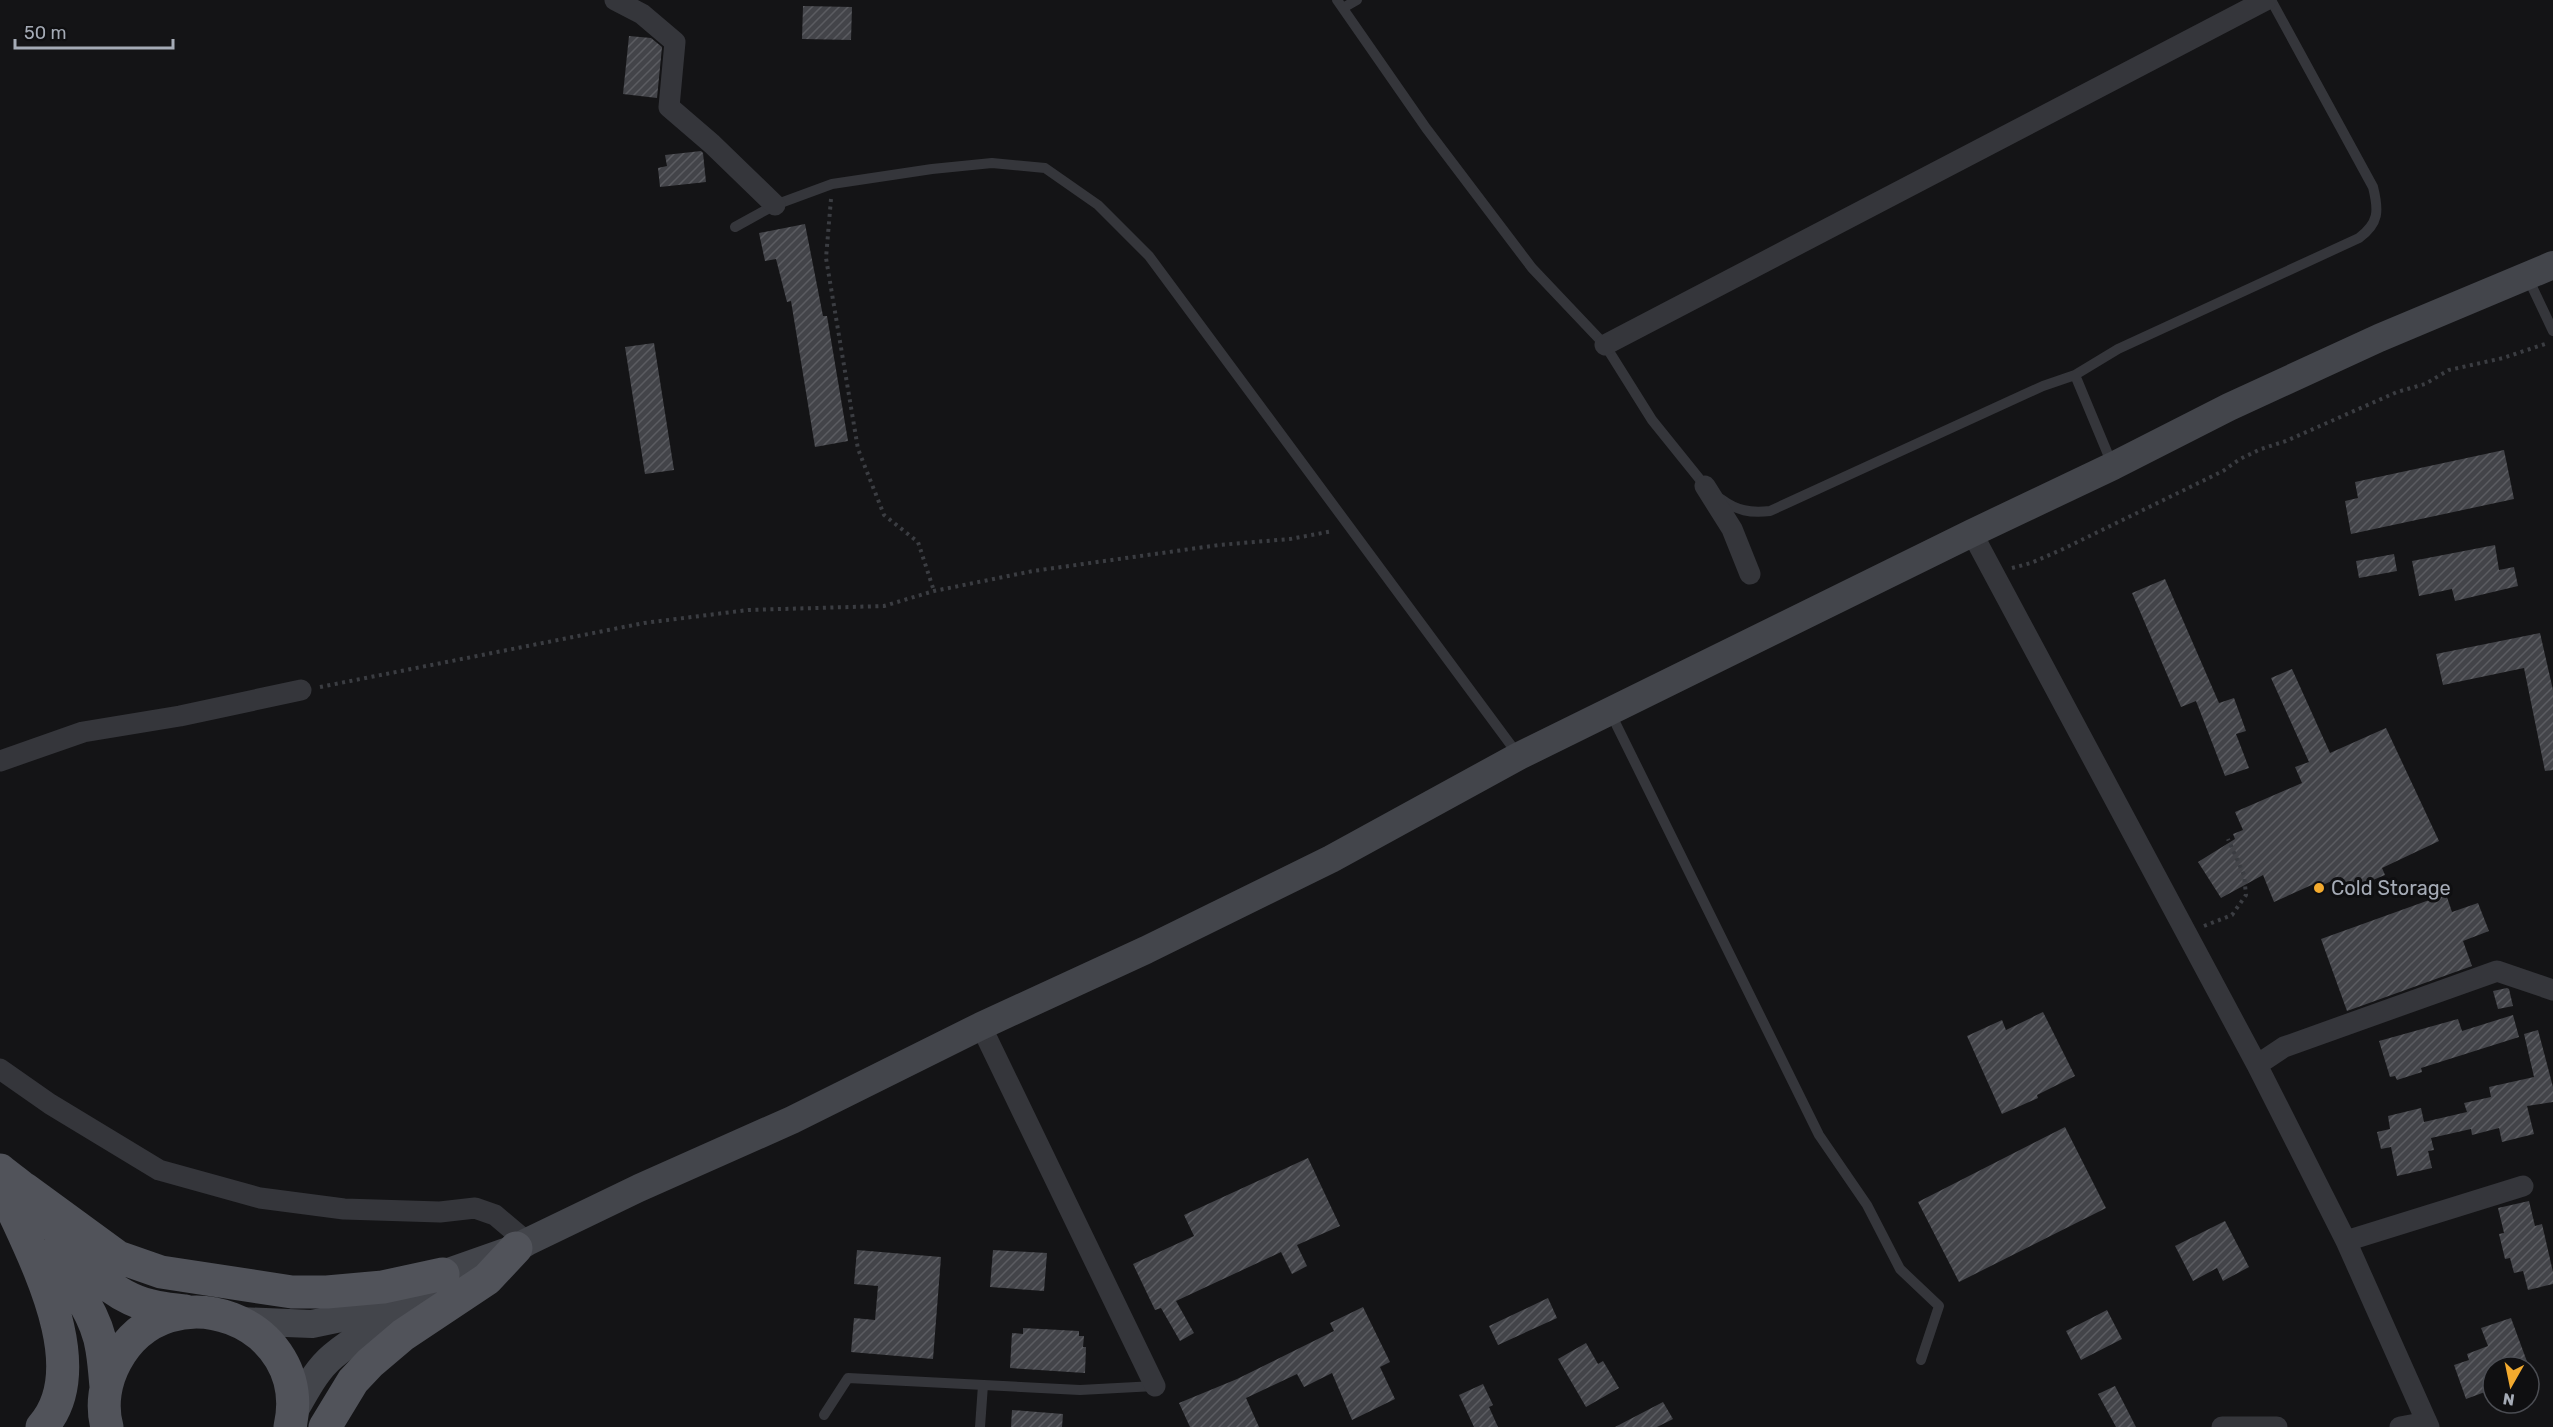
<svg xmlns="http://www.w3.org/2000/svg" width="2553" height="1427" font-family="Rubik,sans-serif">
  <style>
    .building { fill: url(#building-hatch) }
    .lines { fill: none; stroke-linecap: round; stroke-linejoin: round }
    .path { stroke: #3b3d42; stroke-width: 4; stroke-dasharray: 3 4.5; stroke-linecap: butt }
    .lane { stroke: #35363b; stroke-width: 10 }
    .street { stroke: #35363b; stroke-width: 21 }
    .secondary { stroke: #43454b; stroke-width: 28 }
    .primary { stroke: #51535a; stroke-width: 33 }
    .poi-dot { fill: #f3aa2e; stroke: #0f0f11; stroke-width: 2 }
    .labels { text-anchor: middle; stroke-width: 6; stroke-linejoin: round; paint-order: stroke }
    .poi-label { font-size: 20px; fill: #a5abb6; stroke: #0f0f11; text-anchor: start }
  </style>
  <defs>
    <pattern id="building-hatch" width="6" height="6" patternUnits="userSpaceOnUse" patternTransform="scale(1.5)"><rect width="6" height="6" fill="#434449"/><path d="M-1 1l2-2M0 6l6-6M5 7l2-2" fill="none" stroke="#5b5c61"/></pattern>
  </defs>
  <rect width="100%" height="100%" fill="#141416"/>
  <path class="building" d="M803,6L852,7L851,40L802,39Z
    M629,36L651,38L662,47L657,98L623,94Z
    M701,151L703,153L706,182L660,187L658,168L667,166L665,155Z
    M805,224L823,316H827L848,441L815,447L791,301L787,302L776,259L765,261L759,233Z
    M654,343L674,470L645,474L625,347Z
    M2504,450L2514,499L2351,534L2345,501L2358,498L2355,482Z
    M2495,545L2499,570L2514,567L2518,586L2455,601L2452,589L2419,596L2412,561Z
    M2394,554L2397,571L2359,578L2356,561Z
    M2165,579L2219,703L2234,698L2246,731L2236,734L2249,768L2225,776L2196,701L2181,707L2132,593Z
    M2540,633L2553,690V770L2545,771L2524,668L2443,685L2436,654Z
    M2292,669L2330,753L2386,728L2439,841L2382,868L2385,875L2346,891L2341,877L2318,887L2316,883L2274,902L2263,875L2221,898L2198,862L2235,839L2233,834L2243,830L2235,812L2302,783L2295,767L2309,762L2271,678Z
    M2446,894L2452,912L2478,903L2489,931L2463,941L2472,966L2347,1011L2321,939Z
    M2507,988L2509,989L2513,1006L2498,1009L2493,991Z
    M2043,1012L2075,1076L2037,1095L2038,1098L2002,1114L1967,1036L2002,1020L2006,1030Z
    M2513,1015L2519,1037L2421,1068L2422,1072L2397,1080L2395,1076L2390,1077L2379,1041L2458,1019L2462,1031Z
    M2538,1030L2553,1087V1102L2527,1106L2534,1134L2502,1142L2499,1128L2472,1135L2471,1129L2431,1138L2434,1150L2428,1151L2432,1168L2397,1176L2391,1147L2381,1149L2377,1132L2390,1129L2388,1116L2421,1108L2424,1122L2467,1112L2464,1103L2491,1097L2489,1087L2534,1077L2524,1034Z
    M2065,1127L2106,1208L1959,1282L1918,1202Z
    M1308,1158L1340,1226L1297,1245L1307,1266L1292,1274L1281,1252L1176,1301L1194,1333L1180,1341L1161,1308L1155,1310L1133,1264L1194,1236L1184,1215Z
    M2529,1201L2535,1226L2542,1224L2553,1272V1284L2528,1290L2523,1271L2514,1273L2510,1258L2505,1259L2499,1234L2504,1233L2498,1208Z
    M2225,1221L2249,1267L2223,1281L2217,1268L2193,1281L2175,1246Z
    M857,1250L941,1257L933,1359L851,1352L854,1318L875,1320L878,1286L854,1284Z
    M993,1250L1047,1253L1044,1291L990,1287Z
    M1548,1298L1557,1318L1498,1345L1489,1326Z
    M1363,1307L1390,1362L1380,1367L1395,1399L1352,1420L1332,1373L1304,1387L1297,1374L1246,1398L1259,1427H1190L1179,1403L1237,1379L1334,1331L1330,1323Z
    M2107,1310L2122,1339L2081,1360L2066,1331Z
    M2511,1318L2529,1367H2493V1389L2466,1399L2454,1365L2469,1360L2467,1354L2488,1346L2481,1328Z
    M1023,1328L1079,1331V1336H1084L1083,1347H1086L1085,1373L1010,1368L1012,1333L1023,1334Z
    M1586,1343L1598,1364L1603,1361L1619,1388L1586,1407L1558,1359Z
    M1483,1384L1493,1405L1489,1407L1498,1427H1474L1459,1395Z
    M2115,1386L2136,1427H2116L2098,1394Z
    M1663,1402L1673,1419L1657,1427H1615Z
    M1012,1410L1063,1414L1062,1427H1011Z"/>
  <g class="lines">
    <path class="path" d="M831,199L826,258L858,449L884,515L918,542L934,591
      M2012,568L2031,563L2063,549L2223,471L2240,459L2261,449L2286,441L2397,392L2425,384L2449,370L2503,358L2545,344
      M320,687L644,623L748,610L884,606L934,591L1033,571L1219,545L1290,539L1333,531
      M2204,926L2232,915L2246,895L2244,875L2228,839"/>
    <path class="lane" d="M1337,0L1426,128L1532,268L1605,345L1652,420L1706,487
      M1343,8L1357,0
      M735,227L775,205L832,184L932,169L992,163L1045,168L1098,205L1149,256L1519,756
      M2527,276L2553,331
      M2112,464L2075,375L2118,349L2359,238C2379,223 2379,211 2373,187L2271,0
      M1721,499C1737,511 1750,513 1770,511L2043,386L2075,375
      M1610,712L1819,1135L1867,1205L1900,1269L1939,1306L1921,1360
      M824,1415L848,1378L1080,1390L1155,1386
      M980,1427L983,1385"/>
    <path class="street" d="M615,0L642,14L675,42L669,107L712,144L775,205
      M1605,345L2266,0
      M1705,486L1732,529L1750,574
      M1972,533L2257,1065L2346,1241L2429,1427
      M0,761L83,732L180,716L301,690
      M981,1026L1155,1386
      M2257,1065L2284,1047L2497,971L2553,990
      M0,1069L50,1104L159,1170L260,1198L344,1209L440,1212L475,1208L495,1215L527,1242
      M2346,1241L2523,1186
      M2222,1427H2277
      M2400,1427L2427,1422"/>
    <path class="secondary" d="M497,1260L527,1242L639,1188L792,1120L981,1026L1146,950L1331,859L1519,756L1972,533L2113,466L2229,407L2379,338L2553,265
      M239,1321L312,1324L336,1319L443,1274L514,1249
      M293,1413C305,1393 315,1371 333,1356C361,1332 404,1314 437,1296"/>
    <path class="primary" d="M0,1170C8,1177 18,1183 25,1190C61,1227 83,1277 131,1299C148,1307 167,1309 185,1311
      M25,1189L118,1257L161,1272L292,1292H327L383,1287L443,1274
      M9,1202C35,1260 94,1369 42,1427
      M51,1255C72,1283 97,1314 102,1350C104,1362 105,1375 106,1387
      M107,1427C101,1405 105,1381 116,1361C168,1266 314,1321 290,1427
      M325,1427L353,1381L370,1363L403,1335L487,1279L516,1248"/>
  </g>
  <circle class="poi-dot" cx="2319" cy="888" r="6"/>
  <g class="labels">
    <g class="poi-label">
      <text x="2331" y="895">Cold Storage</text>
    </g>
  </g>
  <g transform="translate(2511 1385) rotate(189)"><circle r="28" fill="#0f0f11" stroke="#4b4d53" stroke-width="1.5"/>
  <path d="M0-4.5L10 22L0 15L-10 22Z" fill="#f3aa2e"/>
  <text y="-9" font-size="16" font-weight="bold" text-anchor="middle" fill="#a5abb6">N</text>
  </g>
  <path d="M15 39v9h158v-9" fill="none" stroke="#a5abb6" stroke-width="3"/>
  <text x="24" y="39" font-size="18" fill="#a5abb6" stroke="#0f0f11" stroke-width="4.5" paint-order="stroke">50 m</text>
</svg>
